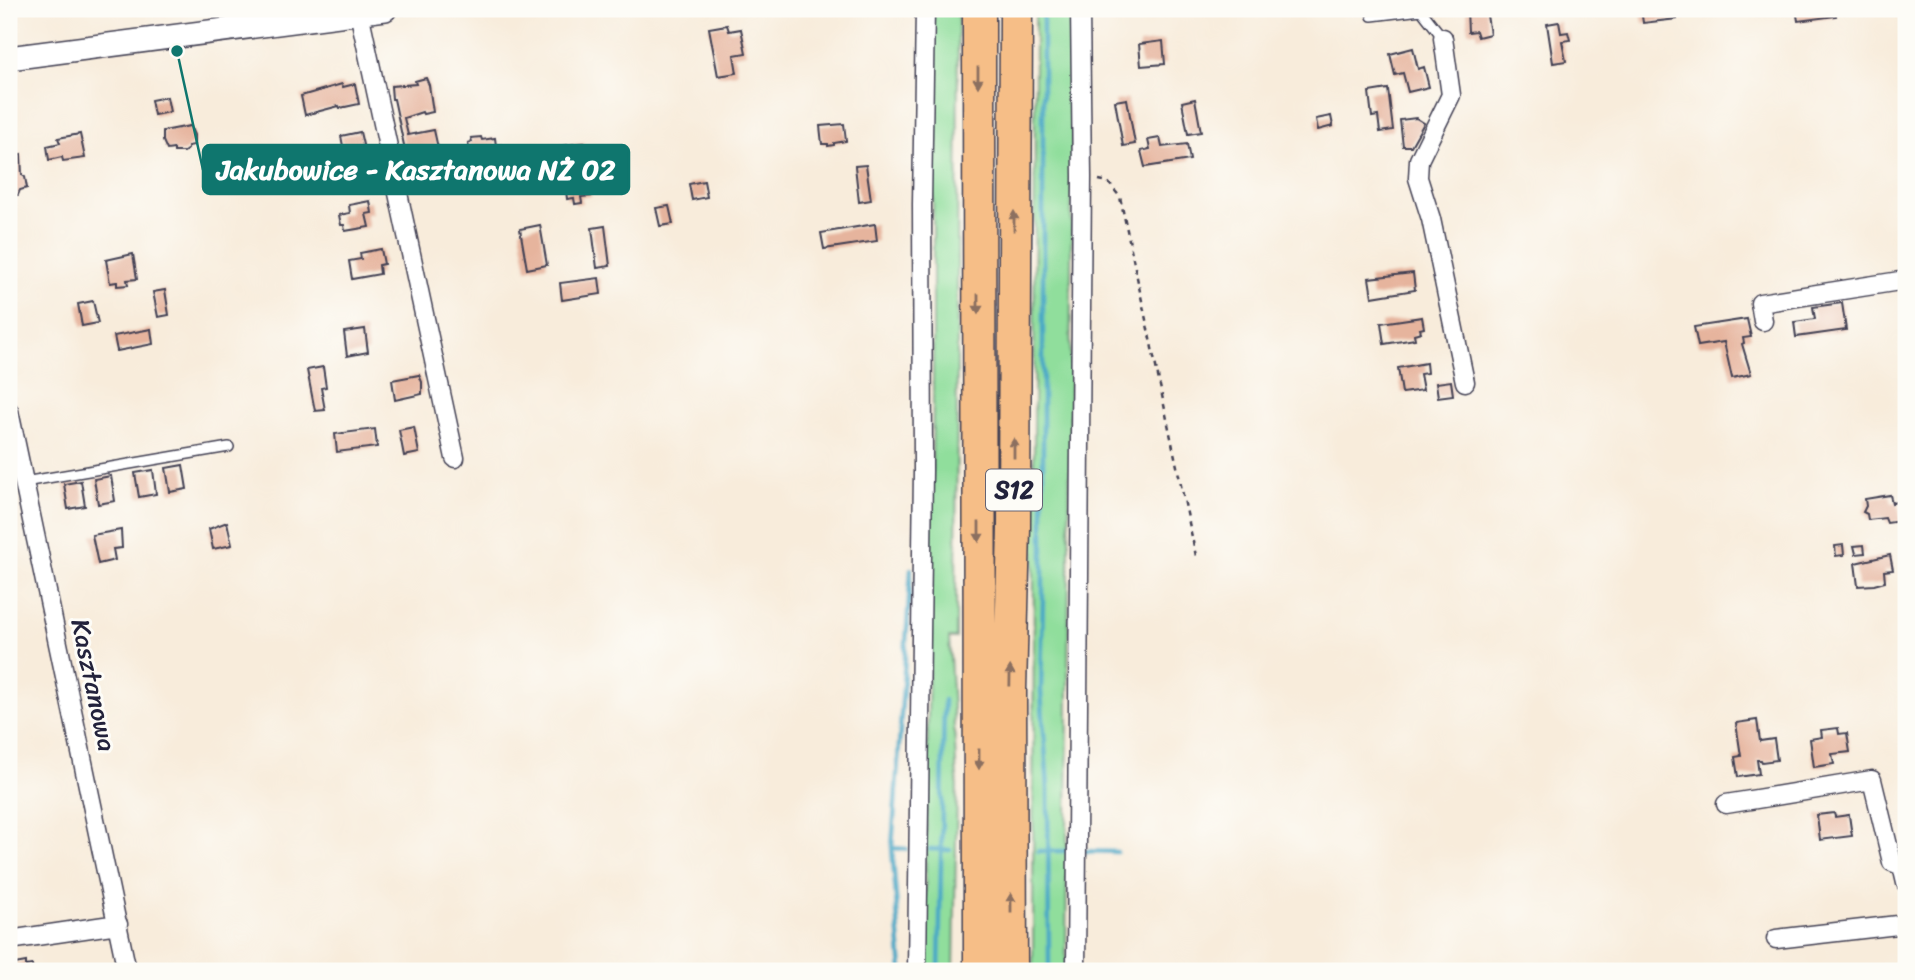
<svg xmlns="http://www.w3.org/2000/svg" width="1915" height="980" font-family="Sriracha,sans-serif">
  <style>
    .green { fill: #90de9c; stroke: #59806c; stroke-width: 2 }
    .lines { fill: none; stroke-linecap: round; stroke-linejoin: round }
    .stream { stroke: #47a7c6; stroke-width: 4.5 }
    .building { fill: #e6b49d }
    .service-casing { stroke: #424053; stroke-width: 12 }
    .minor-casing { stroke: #424053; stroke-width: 21 }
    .tertiary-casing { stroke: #424053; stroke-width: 26 }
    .motorway-casing { stroke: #424053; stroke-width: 35 }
    .path { stroke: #424053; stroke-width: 2.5; stroke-dasharray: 5 5; stroke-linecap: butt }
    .service { stroke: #fff; stroke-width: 9 }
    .minor { stroke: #fff; stroke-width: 18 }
    .tertiary { stroke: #fff; stroke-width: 23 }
    .motorway { stroke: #f6be87; stroke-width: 32 }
    .oneway { fill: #8c7061 }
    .labels { text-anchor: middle; stroke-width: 6; stroke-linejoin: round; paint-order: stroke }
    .shield { fill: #fdfcf7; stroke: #646373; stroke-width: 2 }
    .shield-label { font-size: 24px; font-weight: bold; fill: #22223b }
    .street-label { font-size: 26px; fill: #22223b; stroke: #fdfcf7 }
    .leader { fill: none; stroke: #0f766e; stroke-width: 2.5 }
    .callout-dot { fill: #0f766e; stroke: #fdfcf7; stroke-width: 2.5 }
    .callout { fill: #0f766e; stroke: #0f766e; stroke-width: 2.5 }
    .callout-label { font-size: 28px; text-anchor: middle; font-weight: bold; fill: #fff }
  </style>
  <rect width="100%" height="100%" fill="#fdfcf7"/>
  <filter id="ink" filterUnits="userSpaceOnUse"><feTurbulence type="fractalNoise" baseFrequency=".0143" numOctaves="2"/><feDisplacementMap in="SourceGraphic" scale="14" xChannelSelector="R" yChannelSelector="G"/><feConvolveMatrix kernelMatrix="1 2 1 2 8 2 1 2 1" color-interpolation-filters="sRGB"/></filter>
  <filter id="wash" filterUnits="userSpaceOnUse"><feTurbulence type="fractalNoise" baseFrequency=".00686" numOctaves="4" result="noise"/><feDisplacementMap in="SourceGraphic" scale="28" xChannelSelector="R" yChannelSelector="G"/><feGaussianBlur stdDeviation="1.57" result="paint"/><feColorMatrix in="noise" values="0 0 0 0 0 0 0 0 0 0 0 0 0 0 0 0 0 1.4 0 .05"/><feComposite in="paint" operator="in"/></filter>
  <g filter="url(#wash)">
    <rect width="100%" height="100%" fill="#f8ecdb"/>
    <path class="green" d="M933,9H958L956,638H949L957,780L954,971H924L933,396Z
      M1035,9H1073L1066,971H1033Z"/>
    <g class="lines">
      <path class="stream" d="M1043,9V597L1041,691L1048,789L1049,971
        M892,848L906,849
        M930,849L950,850
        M1038,851H1072
        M1081,851L1117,852
        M902,971L892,848L911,569
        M939,971L944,700"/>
    </g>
    <g id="blocks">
      <path class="building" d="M1467,9H1486L1490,34L1478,37L1476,31L1468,32Z
        M1641,9H1676L1677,19L1643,23Z
        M1796,9H1835L1836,16L1798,21Z
        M1559,22L1561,33L1568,32L1570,40L1562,41L1566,61L1553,63L1547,24Z
        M727,25L729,31L741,29L746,53L734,55L737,73L718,76L709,28Z
        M1163,41L1165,64L1141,66L1139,44Z
        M1413,48L1418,69L1424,67L1429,87L1408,92L1403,73L1395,75L1390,54Z
        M426,78L429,85L433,112L423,114L422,112L404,118L408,135L434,130L438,148L433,149L437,168L416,172L413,158L407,159L394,99H392L391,86L416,84L415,81Z
        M342,84L343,87L355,84L359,104L340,108L339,106L305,115L301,96Z
        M1388,89L1393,130L1380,132L1378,116L1372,117L1369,92Z
        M167,97L170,112L154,115L151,100Z
        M1127,99L1135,144L1123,146L1115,101Z
        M1195,99L1201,132L1188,134L1182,102Z
        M1331,116L1333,126L1318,130L1316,119Z
        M1416,118L1424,123L1411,146H1403L1400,120Z
        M844,124L846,141L834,143V145L828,146V144H822L820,126Z
        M190,126L194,135V145L188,146V149L184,152H174V149L167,150L163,141V131Z
        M360,132L367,162L347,166L341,136Z
        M80,134L85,158L63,161L62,157L49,160L47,146L60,143L58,138Z
        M481,137L482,140L495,138L496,146L501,145L502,151L497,152L499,159L493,160L495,167L481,169L480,162L472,164L468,143L472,142L471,138Z
        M1160,138L1162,147L1187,144L1190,160L1145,167L1141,151L1150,149L1148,140Z
        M584,143L587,164L581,165L583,173L571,175L570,166L564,167L561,146Z
        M21,154L22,175L25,177L27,188L20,190L18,195L13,196L9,192V157Z
        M866,165L871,200L859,202L855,166Z
        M588,179L591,196L581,197L582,203L575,204L574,198L567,199L565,182Z
        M704,181L707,197L692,200L689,184Z
        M370,201L372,213L366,214L369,227L345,231L344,225H341L339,215L350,213L349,205Z
        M669,206L673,224L660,226L656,208Z
        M875,224L877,241L824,249L821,233Z
        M540,225L547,265L527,269L520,229Z
        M605,226L610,266L597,268L592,228Z
        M381,249L384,264L379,265L380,274L352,279L349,261L361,259L360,253Z
        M133,254L137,279L127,280L128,285L117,286V282L110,283L106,260Z
        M1413,273L1415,290L1372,297L1369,278Z
        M599,278L601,294L562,300L560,283Z
        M165,290L169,315L158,317L153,292Z
        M93,301L98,323L82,326L78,304Z
        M1842,303L1846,330L1796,337L1794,322L1815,319L1813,307Z
        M1422,317L1424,328L1420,329L1421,332L1414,334L1415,339L1384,344L1381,323Z
        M1747,319L1751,337L1743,338L1744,343L1742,344L1751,374L1732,378L1724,342L1698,346L1694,327Z
        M151,329L153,344L117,351L114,336Z
        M365,329L368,352L347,356L344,332Z
        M1426,363L1427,373L1420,374L1423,390L1402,393L1398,368Z
        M323,367L326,387L321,388L325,410L315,411L307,370Z
        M419,375L422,382V394L395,400L392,380Z
        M1451,381L1453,395L1438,397L1436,383Z
        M414,427L419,453L404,456L399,430Z
        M375,429L377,447L337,452L335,434Z
        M183,465L187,489L170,492L166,468Z
        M153,470L156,494L139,497L135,473Z
        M111,476L115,501L98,504L94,479Z
        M81,481L85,506L68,509L64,484Z
        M1890,495L1892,503L1898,502L1901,521L1887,523L1885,518L1868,520L1867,514L1863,512L1866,506L1865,499Z
        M227,522L232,545L213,549L209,529Z
        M121,530L122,548L113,549L115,560L98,564L92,535Z
        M1843,545L1844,555L1836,556L1835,546Z
        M1864,545L1865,553L1856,554L1854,546Z
        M1890,555L1893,570L1884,571L1885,582L1874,585L1858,586L1855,563Z
        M1757,720L1760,741L1774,739L1777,760L1762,762L1761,760H1757L1759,774L1738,777L1735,757L1741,756L1736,723Z
        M1838,728L1839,734L1847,733L1850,752L1832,754L1834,764L1814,767L1810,739L1822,737L1821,730Z
        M1834,813L1835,817L1849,815L1852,836L1820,840L1817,815Z
        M26,962V966L32,965L33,971H9V965Z"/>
    </g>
  </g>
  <g filter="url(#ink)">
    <use href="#blocks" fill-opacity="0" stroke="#424053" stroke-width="2"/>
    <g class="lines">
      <defs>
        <path id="service" d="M1370,9L1372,16L1421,10L1443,38
          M24,482L229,447"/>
        <path id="minor" d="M359,12L455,458
          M1443,38L1451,95L1419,160L1418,178L1431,219L1465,382
          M1763,321L1760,303L1906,280
          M9,411L127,971
          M1726,804L1872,780L1892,862L1902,866L1906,883
          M1776,939L1906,924
          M9,940L118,924
          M917,971L923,470L922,204L925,9
          M1076,971L1082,177L1080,9"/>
        <path id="tertiary" d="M9,58L385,9"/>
        <path id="motorway" d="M979,9L980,971
          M1011,971L1010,690L1014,528L1016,9"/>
      </defs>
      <use href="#service" class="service-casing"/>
      <use href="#minor" class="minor-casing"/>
      <use href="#tertiary" class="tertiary-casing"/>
      <use href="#motorway" class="motorway-casing"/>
      <path class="path" d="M403,14L424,9
        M1099,180L1108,182L1120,197L1196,556"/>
      <use href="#service" class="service"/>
      <use href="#minor" class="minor"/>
      <use href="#tertiary" class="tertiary"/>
      <use href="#motorway" class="motorway"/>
    </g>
    <defs><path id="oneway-solid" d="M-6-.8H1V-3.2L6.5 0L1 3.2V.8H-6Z" transform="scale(1.75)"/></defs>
    <g class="oneway">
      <use href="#oneway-solid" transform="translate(978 77) rotate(90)"/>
      <use href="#oneway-solid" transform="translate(1014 221) rotate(-90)"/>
      <use href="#oneway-solid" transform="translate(978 304) rotate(90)"/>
      <use href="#oneway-solid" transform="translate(1014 448) rotate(-90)"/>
      <use href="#oneway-solid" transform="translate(979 532) rotate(90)"/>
      <use href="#oneway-solid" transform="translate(1010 676) rotate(-89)"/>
      <use href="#oneway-solid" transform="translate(979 759) rotate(90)"/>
      <use href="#oneway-solid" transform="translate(1011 903) rotate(-90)"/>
    </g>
  </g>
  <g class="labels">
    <rect class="shield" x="986" y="469.5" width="56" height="41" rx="5"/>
    <g class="shield-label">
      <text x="1014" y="498">S12</text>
    </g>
    <g class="street-label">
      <text transform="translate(94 685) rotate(78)" y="9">Kasztanowa</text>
    </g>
  </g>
  <path class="leader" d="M177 51L203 170"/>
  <circle class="callout-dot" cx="177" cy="51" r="7"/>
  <rect class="callout" x="203" y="145" width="426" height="49" rx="7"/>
  <g class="callout-label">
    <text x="416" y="179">Jakubowice - Kasztanowa NŻ 02</text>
  </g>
  <rect width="1915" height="980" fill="none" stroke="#fdfcf7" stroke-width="35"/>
</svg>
